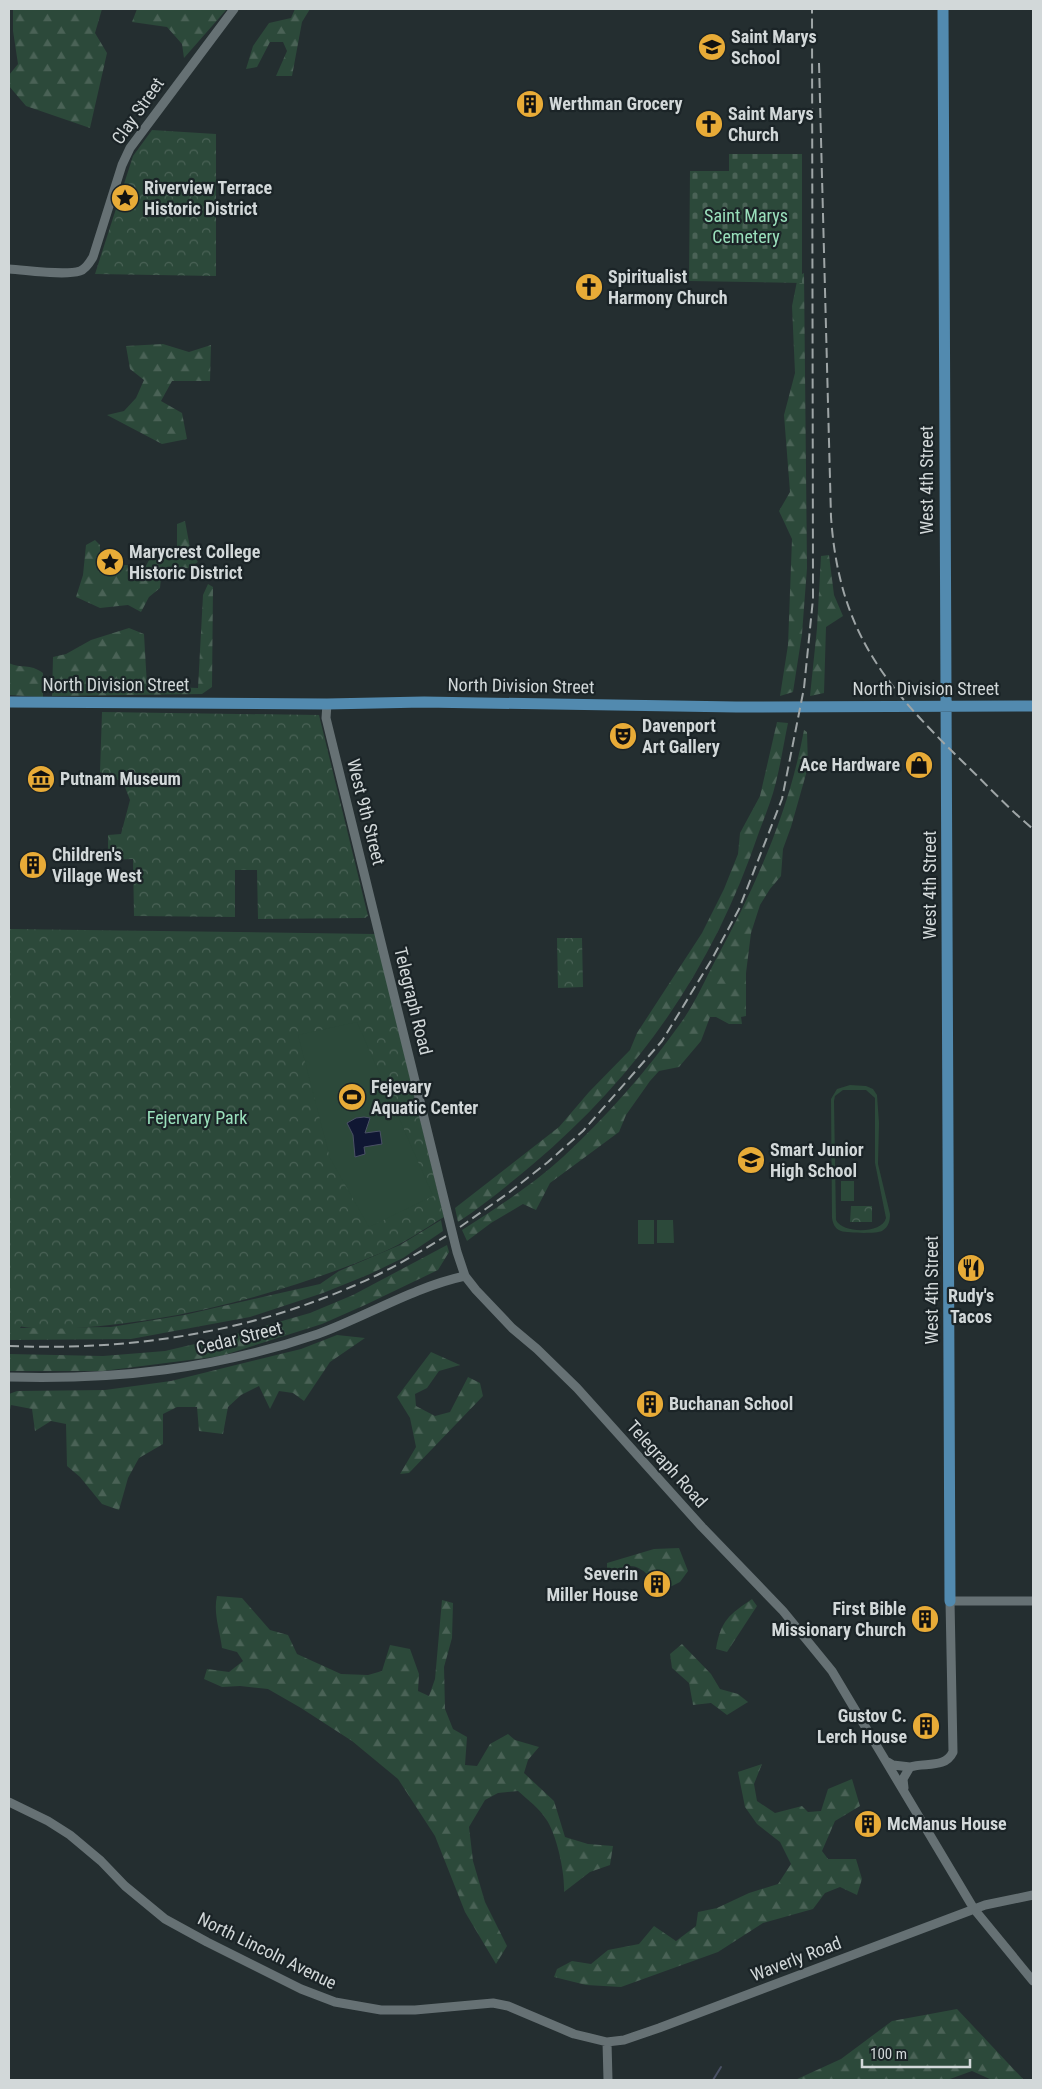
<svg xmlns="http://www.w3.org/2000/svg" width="1042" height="2089" font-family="'Roboto Condensed',sans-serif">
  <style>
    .forest { fill: url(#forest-firs) }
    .cemetery { fill: url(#cemetery-stones) }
    .park { fill: url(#park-crowns) }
    .garden { fill: #2c493a; fill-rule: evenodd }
    .water { fill: #101733; stroke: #4a5165 }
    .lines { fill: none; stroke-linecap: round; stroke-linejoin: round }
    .stream { stroke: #4a5165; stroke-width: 2 }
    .minor { stroke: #667174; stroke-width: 9 }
    .major { stroke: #528aaf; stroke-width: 11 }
    .rail { stroke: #9ea5a6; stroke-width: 2; stroke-dasharray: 10 5; stroke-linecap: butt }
    .labels { text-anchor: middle; stroke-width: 4.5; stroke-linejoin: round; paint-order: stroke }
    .poi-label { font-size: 18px; font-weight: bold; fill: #d2d8d9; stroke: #1b2427; text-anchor: start }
    .street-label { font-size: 18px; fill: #d2d8d9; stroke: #1b2427 }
    .park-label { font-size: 18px; fill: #9ae0bc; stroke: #1b2427 }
  </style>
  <defs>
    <pattern id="forest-firs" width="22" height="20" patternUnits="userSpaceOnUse" patternTransform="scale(1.25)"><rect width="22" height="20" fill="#2c493a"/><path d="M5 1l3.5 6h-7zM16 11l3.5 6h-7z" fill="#4a6256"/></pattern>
    <pattern id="cemetery-stones" width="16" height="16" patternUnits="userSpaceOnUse" patternTransform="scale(1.25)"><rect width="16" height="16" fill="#2c493a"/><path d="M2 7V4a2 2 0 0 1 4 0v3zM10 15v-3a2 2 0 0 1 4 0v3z" fill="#4a6256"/></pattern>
    <pattern id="park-crowns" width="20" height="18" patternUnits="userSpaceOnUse" patternTransform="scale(1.25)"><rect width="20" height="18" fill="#2c493a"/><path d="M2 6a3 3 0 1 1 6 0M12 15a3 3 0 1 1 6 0" fill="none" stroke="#4a6256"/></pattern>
  </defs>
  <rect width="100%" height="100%" fill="#242e30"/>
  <path class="forest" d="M13,9H102L95,33L107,53L90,128L26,106L9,86V75L18,64L13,31Z
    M137,9H227L184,58L182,44L167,27L132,22Z
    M295,9H310L302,22L292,76H276L287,51L283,42H270L257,67L246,69L253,46L269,23L291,18Z
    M804,273L807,568L802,634L793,692L780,696L788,645L792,539L779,511L790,492L784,415L795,373L792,306L798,276Z
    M163,344L189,352L211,345L210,381H172L161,401L182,413L187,439L162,444L107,415L124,411L136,398L144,380L130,369L126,346Z
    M185,521L191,553L198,562L188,568H162L160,588L149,597L141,612L128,605L100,608L76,597L83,575L86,545L95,540L100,545V568L124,565L146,566L150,558L177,556V524Z
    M829,555L834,595L843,616L826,627L824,693L810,696L817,628L821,556Z
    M208,584L213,587L212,687L202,694L52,696L53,657L66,654L91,640L129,628L144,634L147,686L198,688L203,595Z
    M9,663C21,669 30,663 43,673V697L9,695Z
    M777,722L788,723C784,742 781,762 776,782C772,799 765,816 759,832C714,966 640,1074 532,1165C508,1185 484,1205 458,1222L455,1208L559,1127L589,1092L630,1050L637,1033L702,933L724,889L738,854L740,833L760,796Z
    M804,730L807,732L808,767L791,827L783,849L781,876L770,889L760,905L751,933L746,973V1016L741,1017L742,1024H729L716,1017H710L701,1041L679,1067L659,1071L650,1081L626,1115L619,1132L550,1183L536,1210L523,1204L491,1223L467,1241L462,1230C497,1208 532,1185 563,1157C606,1117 646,1072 680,1024C694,1005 704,982 715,961C755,888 789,812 804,730Z
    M441,1220L443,1231L403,1258L370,1274L323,1293L250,1317L131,1339L9,1340V1223L34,1306L20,1328L111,1327L184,1315L320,1284L339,1271L400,1245Z
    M447,1245L449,1252L438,1270L365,1305L322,1324L221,1356L103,1371H9V1354L103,1356L165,1351L229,1336L310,1313L353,1295Z
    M337,1335L365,1338L330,1362L304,1401L293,1393L279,1391L270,1409L259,1386L241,1395L228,1407L223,1434L199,1431L197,1407H177L163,1414V1444L139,1458L128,1478L119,1510L102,1504L80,1477L67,1466L66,1424L51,1421L35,1431L32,1409L11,1405L9,1414V1394L17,1391L105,1390L171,1381L301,1349Z
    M431,1352L460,1365L439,1371L427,1388L415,1394L416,1406L435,1416L450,1412L468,1377L480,1383L483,1396L409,1473L400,1474L416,1447L410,1418L397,1397Z
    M679,1548L688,1571L680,1582L670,1587L662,1575L649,1576C633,1560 624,1566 607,1575V1563L654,1549Z
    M217,1596L242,1598L270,1630L288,1635L297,1654L341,1674L368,1675L382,1671L390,1645L410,1649L419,1674L418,1691L429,1696L435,1679L442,1600L453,1603L452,1638L444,1667L445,1709L453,1729L467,1737L465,1765L477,1766L490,1744L508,1734L515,1740L539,1747L528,1760L524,1773L554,1801L565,1837L588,1844L613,1846L610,1865L590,1872L564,1892C565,1873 557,1835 546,1819C539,1808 528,1800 518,1791L498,1793L485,1800L469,1827L473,1861L485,1902L507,1946L496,1964L465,1912L435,1836L398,1779L352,1741L301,1708L268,1689L240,1686L222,1687L204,1679L207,1669L229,1672L243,1661L237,1652L222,1648C220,1631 213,1613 217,1596Z
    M752,1599L757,1606L727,1652L716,1649C721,1620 729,1615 752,1599Z
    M682,1644L711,1674L720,1689L738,1694L748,1702L727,1715L711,1703L693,1705L689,1683L672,1668L670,1654Z
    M762,1764L754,1784L757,1801L775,1813L802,1806L808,1812L821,1811L828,1789L852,1779L860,1806L835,1821L822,1851L828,1859H856L862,1879L857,1895L840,1887L825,1893L813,1909L763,1923L718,1952L621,1987L586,1985L554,1977L557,1969L572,1961L591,1964L608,1950L639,1944L654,1926L676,1941L696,1926L698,1912L717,1908L749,1893L778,1884L791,1864L780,1842L757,1824L745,1807L738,1772Z
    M957,2009L1024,2080H992L972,2071L950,2079L951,2080H795L841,2059L892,2021Z"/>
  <path class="cemetery" d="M729,154H802V283L689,281L690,171H729Z"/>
  <path class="park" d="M152,130L216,134V276L95,274L133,156Z
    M102,712L319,715L368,916L365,918L258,919L257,870H235V917L134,916L133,859L108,860V835L121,834L130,800L123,782L100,772Z
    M9,929L375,934L444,1217C424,1229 403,1244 381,1253C278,1296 159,1327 46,1329C34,1329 21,1326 9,1325Z
    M557,938H582L583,987L558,988Z
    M851,1206H872V1222H850Z"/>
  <path class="garden" d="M357,1022L433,1196L369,1227L330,1158L298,1035Z
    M850,1085L866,1086L873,1089L877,1095L879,1123L878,1164L890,1214C890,1220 889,1227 882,1231C876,1234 847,1233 841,1231C835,1229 833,1224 832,1218L831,1099L837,1089ZM843,1090H866L875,1098V1163L886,1218C882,1234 843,1234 836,1220L834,1101L835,1096Z
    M841,1181H854V1201H841Z
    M638,1220H654V1244H638Z
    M657,1220H673L674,1243H657Z"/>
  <path class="water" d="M364,1117L370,1118L365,1133L380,1131L382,1144L364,1147L365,1154L355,1157L353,1135L347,1123L356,1118Z"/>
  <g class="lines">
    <path class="stream" d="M713,2080L721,2067"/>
    <path class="minor" d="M9,269C27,270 64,276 80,271C86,269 90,262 93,257L122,165L130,148L234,9
      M327,704L326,718L457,1252L465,1276L476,1290L512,1328L537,1349L577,1388L702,1527L783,1611L832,1671L974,1909L1033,1981
      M9,1377C116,1380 216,1369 318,1334C367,1316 414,1287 465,1276
      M888,1762L893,1765L910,1767
      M904,1788L903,1779L910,1767C925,1762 945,1769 953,1752L950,1601H1033
      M9,1802L48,1821L70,1835L101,1861L125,1886L165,1919L207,1942L301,1989L335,2002L381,2010H415L493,2003L508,2006L574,2034L607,2042L624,2040L659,2028L985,1905L1033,1895
      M607,2042L608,2080"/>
    <path class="major" d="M943,9L950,1601
      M9,702L327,704L424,702L736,707L1033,706"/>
    <path class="rail" d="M819,63L831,517C839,632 885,686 964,763C987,785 1009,809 1033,829
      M460,1227L507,1194L548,1162L583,1131L662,1041L712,959L739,909L782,799L804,688L813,599L812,9
      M9,1346C129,1351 249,1333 360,1283C390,1270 418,1253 446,1236"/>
  </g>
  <defs>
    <symbol id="school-disc" viewBox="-11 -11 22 22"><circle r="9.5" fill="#e8ab37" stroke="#1b2427"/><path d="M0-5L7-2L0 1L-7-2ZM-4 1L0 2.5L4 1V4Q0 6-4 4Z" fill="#111"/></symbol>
    <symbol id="building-disc" viewBox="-11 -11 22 22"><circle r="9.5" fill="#e8ab37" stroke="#1b2427"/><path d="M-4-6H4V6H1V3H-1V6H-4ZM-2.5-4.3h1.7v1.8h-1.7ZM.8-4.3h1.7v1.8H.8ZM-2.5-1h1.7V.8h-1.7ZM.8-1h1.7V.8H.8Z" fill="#111"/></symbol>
    <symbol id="church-disc" viewBox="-11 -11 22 22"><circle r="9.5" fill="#e8ab37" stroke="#1b2427"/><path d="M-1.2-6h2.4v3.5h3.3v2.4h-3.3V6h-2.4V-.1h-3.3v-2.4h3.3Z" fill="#111"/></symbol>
    <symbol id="sight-disc" viewBox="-11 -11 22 22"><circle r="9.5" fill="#e8ab37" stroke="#1b2427"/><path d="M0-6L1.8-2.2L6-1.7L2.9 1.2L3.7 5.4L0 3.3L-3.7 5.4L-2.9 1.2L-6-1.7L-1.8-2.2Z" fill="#111"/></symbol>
    <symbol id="theatre-disc" viewBox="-11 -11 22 22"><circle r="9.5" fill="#e8ab37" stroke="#1b2427"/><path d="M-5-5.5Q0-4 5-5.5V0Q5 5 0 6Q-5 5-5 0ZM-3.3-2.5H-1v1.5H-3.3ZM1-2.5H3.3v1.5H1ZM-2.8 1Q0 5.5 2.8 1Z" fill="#111"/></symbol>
    <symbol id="shop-disc" viewBox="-11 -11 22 22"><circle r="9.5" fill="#e8ab37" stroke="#1b2427"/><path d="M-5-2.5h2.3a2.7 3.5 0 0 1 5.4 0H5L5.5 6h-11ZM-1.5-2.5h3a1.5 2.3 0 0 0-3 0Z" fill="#111"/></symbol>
    <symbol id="museum-disc" viewBox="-11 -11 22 22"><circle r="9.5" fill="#e8ab37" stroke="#1b2427"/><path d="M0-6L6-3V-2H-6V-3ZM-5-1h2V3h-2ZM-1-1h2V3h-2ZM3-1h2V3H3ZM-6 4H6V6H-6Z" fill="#111"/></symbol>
    <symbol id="stadium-disc" viewBox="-11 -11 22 22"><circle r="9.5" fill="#e8ab37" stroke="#1b2427"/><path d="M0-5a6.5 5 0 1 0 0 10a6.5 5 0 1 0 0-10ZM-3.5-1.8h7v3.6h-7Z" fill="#111"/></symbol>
    <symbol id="restaurant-disc" viewBox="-11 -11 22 22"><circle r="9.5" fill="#e8ab37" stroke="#1b2427"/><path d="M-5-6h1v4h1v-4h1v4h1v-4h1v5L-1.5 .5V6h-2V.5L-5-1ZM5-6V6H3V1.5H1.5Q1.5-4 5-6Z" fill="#111"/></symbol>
  </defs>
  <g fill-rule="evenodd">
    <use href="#school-disc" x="696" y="31" width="32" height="32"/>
    <use href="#building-disc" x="514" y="88" width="32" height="32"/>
    <use href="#church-disc" x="693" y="108" width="32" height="32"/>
    <use href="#sight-disc" x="109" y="182" width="32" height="32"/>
    <use href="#church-disc" x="573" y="271" width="32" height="32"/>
    <use href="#sight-disc" x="94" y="546" width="32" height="32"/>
    <use href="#theatre-disc" x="607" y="720" width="32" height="32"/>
    <use href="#shop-disc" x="903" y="749" width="32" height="32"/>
    <use href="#museum-disc" x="25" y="763" width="32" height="32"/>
    <use href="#building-disc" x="17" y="849" width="32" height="32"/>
    <use href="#stadium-disc" x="336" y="1081" width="32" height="32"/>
    <use href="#school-disc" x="735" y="1144" width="32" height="32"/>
    <use href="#restaurant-disc" x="955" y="1252" width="32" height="32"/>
    <use href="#building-disc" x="634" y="1388" width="32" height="32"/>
    <use href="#building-disc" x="641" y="1568" width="32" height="32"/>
    <use href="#building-disc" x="909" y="1603" width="32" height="32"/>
    <use href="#building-disc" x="910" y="1710" width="32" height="32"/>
    <use href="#building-disc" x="852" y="1808" width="32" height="32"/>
  </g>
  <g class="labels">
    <g class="poi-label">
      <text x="731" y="43">Saint Marys<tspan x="731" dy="21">School</tspan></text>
      <text x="549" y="110">Werthman Grocery</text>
      <text x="728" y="120">Saint Marys<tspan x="728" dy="21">Church</tspan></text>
      <text x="144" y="194">Riverview Terrace<tspan x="144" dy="21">Historic District</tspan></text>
      <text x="608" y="283">Spiritualist<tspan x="608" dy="21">Harmony Church</tspan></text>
      <text x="129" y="558">Marycrest College<tspan x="129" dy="21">Historic District</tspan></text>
      <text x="642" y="732">Davenport<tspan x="642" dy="21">Art Gallery</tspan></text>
      <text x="900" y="771" text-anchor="end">Ace Hardware</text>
      <text x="60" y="785">Putnam Museum</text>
      <text x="52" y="861">Children's<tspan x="52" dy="21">Village West</tspan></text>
      <text x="371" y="1093">Fejevary<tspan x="371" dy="21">Aquatic Center</tspan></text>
      <text x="770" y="1156">Smart Junior<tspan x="770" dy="21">High School</tspan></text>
      <text x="971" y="1302" text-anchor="middle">Rudy's<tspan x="971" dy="21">Tacos</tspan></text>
      <text x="669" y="1410">Buchanan School</text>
      <text x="638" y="1580" text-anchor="end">Severin<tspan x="638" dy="21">Miller House</tspan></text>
      <text x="906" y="1615" text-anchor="end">First Bible<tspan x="906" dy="21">Missionary Church</tspan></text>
      <text x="907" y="1722" text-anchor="end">Gustov C.<tspan x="907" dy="21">Lerch House</tspan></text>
      <text x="887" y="1830">McManus House</text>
    </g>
    <g class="street-label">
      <text transform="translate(138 111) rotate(-55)" y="6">Clay Street</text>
      <text transform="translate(927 480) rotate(-90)" y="6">West 4th Street</text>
      <text x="116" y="691">North Division Street</text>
      <text transform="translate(521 686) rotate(1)" y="6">North Division Street</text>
      <text x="926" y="695">North Division Street</text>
      <text transform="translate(366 812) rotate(76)" y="6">West 9th Street</text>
      <text transform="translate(930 885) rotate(-90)" y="6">West 4th Street</text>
      <text transform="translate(413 1001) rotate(76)" y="6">Telegraph Road</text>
      <text transform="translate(932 1290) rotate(-90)" y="6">West 4th Street</text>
      <text transform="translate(239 1338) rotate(-14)" y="6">Cedar Street</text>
      <text transform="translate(667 1464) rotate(48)" y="6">Telegraph Road</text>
      <text transform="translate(267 1951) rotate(26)" y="6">North Lincoln Avenue</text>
      <text transform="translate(796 1959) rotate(-21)" y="6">Waverly Road</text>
    </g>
    <g class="park-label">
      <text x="746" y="222">Saint Marys<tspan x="746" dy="21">Cemetery</tspan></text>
      <text x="197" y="1124">Fejervary Park</text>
    </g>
  </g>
  <rect width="1042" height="2089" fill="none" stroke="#d2d8d9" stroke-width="20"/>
  <path d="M862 2059v8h108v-8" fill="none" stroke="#d2d8d9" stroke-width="2.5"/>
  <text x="870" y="2059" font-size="15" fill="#d2d8d9" stroke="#1b2427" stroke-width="4" paint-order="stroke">100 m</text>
</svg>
